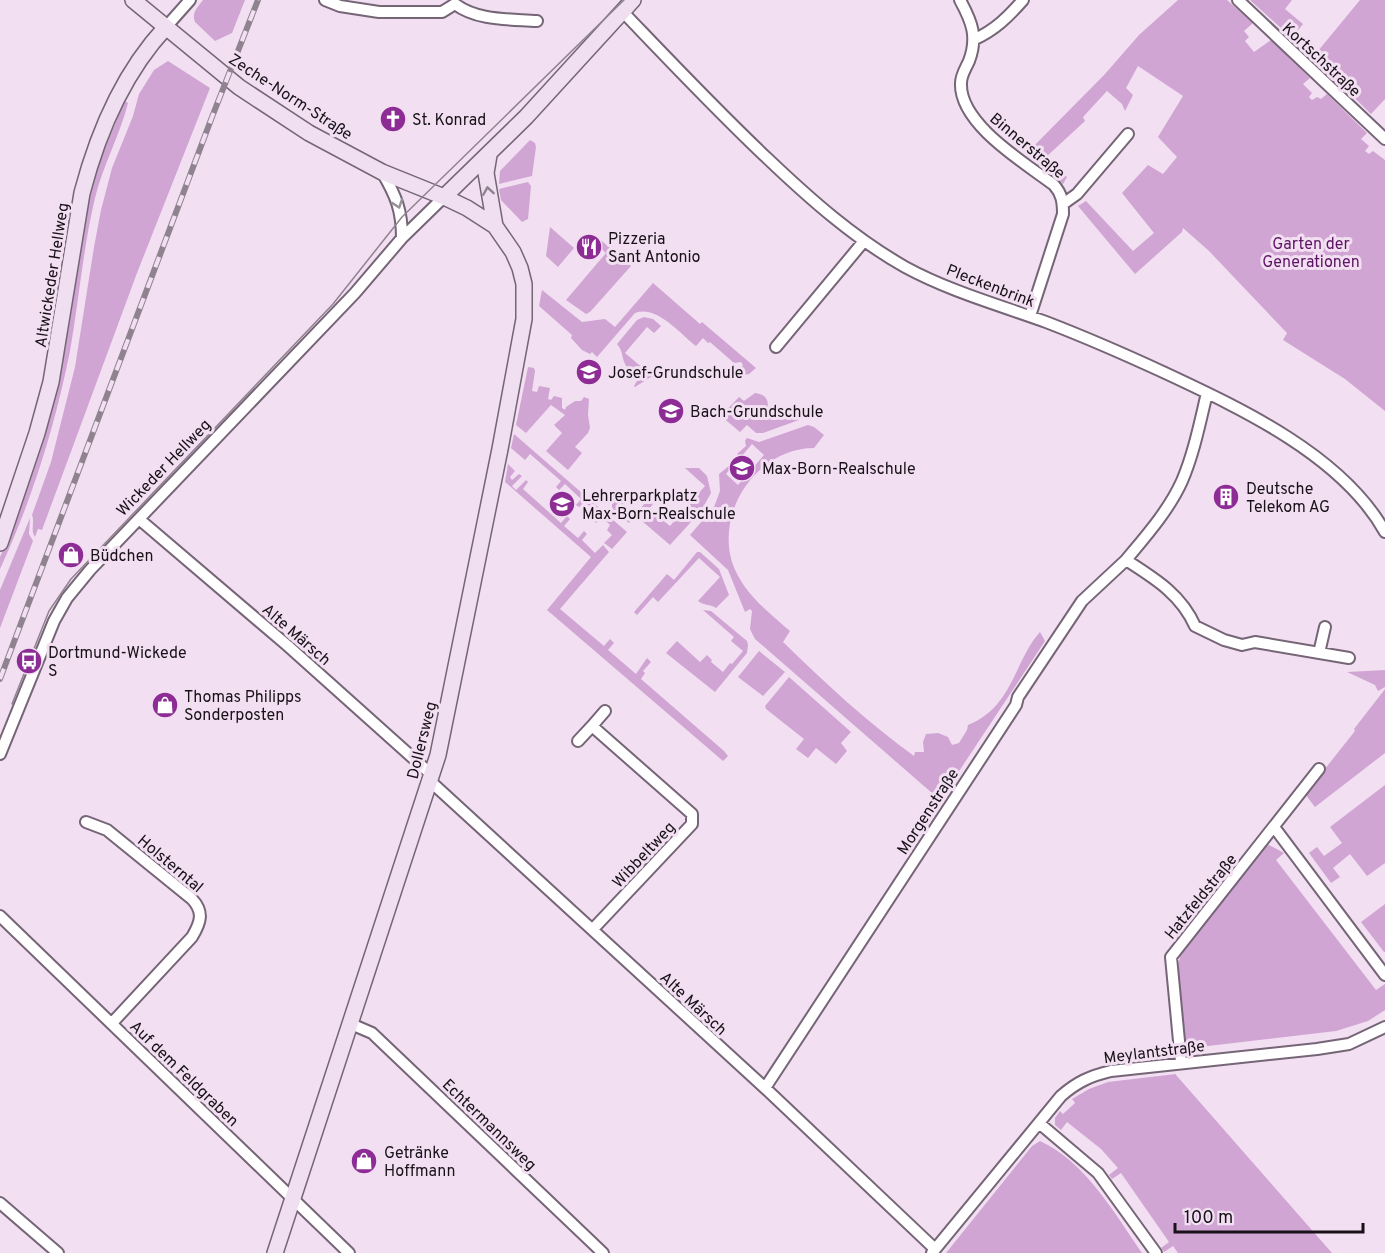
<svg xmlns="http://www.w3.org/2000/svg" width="1385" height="1253" font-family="Overpass,sans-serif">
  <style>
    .green { fill: #d0a5d3 }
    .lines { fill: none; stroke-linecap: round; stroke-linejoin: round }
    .street-casing { stroke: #756576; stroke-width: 14 }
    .secondary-casing { stroke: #756576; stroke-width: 18 }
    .street { stroke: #fff; stroke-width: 10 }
    .secondary { stroke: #efdff1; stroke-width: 15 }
    .tram { stroke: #908390; stroke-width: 1.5 }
    .rail-casing { stroke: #908390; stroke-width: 6 }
    .rail { stroke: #f2dff2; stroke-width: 4; stroke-dasharray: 11; stroke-linecap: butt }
    .oneway { stroke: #8e838f }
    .oneway2 { stroke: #979497 }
    .labels { text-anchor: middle; stroke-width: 6; stroke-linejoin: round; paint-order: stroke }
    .street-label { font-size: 16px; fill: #181218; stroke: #f2dff2 }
    .poi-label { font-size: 16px; fill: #181218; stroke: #f2dff2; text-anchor: start }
    .park-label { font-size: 16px; fill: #5d1364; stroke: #f2dff2 }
  </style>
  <rect width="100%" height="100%" fill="#f2dff2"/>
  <path class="green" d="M203,0H245L232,33L215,41L195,22C191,13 198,7 203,0Z
    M1178,0H1227L1253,23L1244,31L1249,37L1245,41L1254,52L1271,40L1310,78L1303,84L1312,93L1309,97L1312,100L1317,97L1321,99L1327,94L1367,133L1361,139L1369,146L1365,151L1369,154L1373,151L1385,160V411L1345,379L1283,340L1287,333L1209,251L1183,228L1182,232L1135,274L1078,206L1086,201L1133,251L1154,233L1122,193L1148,165L1163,174L1177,157L1158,137L1183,96L1138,66L1126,88L1133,95L1125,111L1122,104L1107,91L1083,117L1085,121L1046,157L1067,177L1063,184L1026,154L1105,74L1139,35Z
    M1250,0H1292L1285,9L1303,24L1292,38Z
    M1360,0H1385V99L1371,114L1313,57Z
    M168,61L210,88L137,273L42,530L38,529L35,537C30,530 35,523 32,515L51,462L75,367L94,247L101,210L112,168L133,116L139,94L154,70Z
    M125,101L128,103C120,135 103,165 95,198C83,248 79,300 70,351C55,426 32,500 0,569V557C29,492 50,423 64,353C75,300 77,246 90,195C98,162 112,131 125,101Z
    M530,140L535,143L536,147L532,176L499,184L500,171Z
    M528,182L531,186L528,219L522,222L501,200L499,189Z
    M550,227L574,248L558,267L546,256Z
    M596,236L631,266L590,312L586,314L566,300L606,253L591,240Z
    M653,283L700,324L702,322L756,368L749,374L744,375L739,369L743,365L741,362L734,363L710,342L708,343L703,338L696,346C679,333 657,305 635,313L597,357L592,352L590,354L582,350L571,338L572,335L539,306L542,290L582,322L605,319L615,327Z
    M644,317L653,319L661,326L654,333L647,327L625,353L650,374L654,375L635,387L634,386L637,381C635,374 628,371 625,364C621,355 623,351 617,344L637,320Z
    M528,367L534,368L535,371L532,391L537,392L539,386L550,388L548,399L551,400L554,396L562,398V408L565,410L566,407L575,401H581L584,397L589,399L588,415L590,428L588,433L575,447L582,453L568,470L546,451L562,433L554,425L565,415L551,405L526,433L516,425Z
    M755,393C771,395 769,406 765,416L770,418L775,412V406L784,411L793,406L799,410H805L810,416L763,433H756L747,425L740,432L721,416L739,397L744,401Z
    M808,425L814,427L824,435L814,448C759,448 716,509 732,562C742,592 767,611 790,631L783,642C825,683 867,722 914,756L915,752H924L923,742L926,734L938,733L948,737L952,745L959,743L967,730L968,725C1013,707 1014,661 1040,632L1045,641L940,800L755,639L750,629L752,611L750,609L745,612L728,570L690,535L714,507L720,491L719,474L730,465L732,459L736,462L726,474L738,485L764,455L752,444L741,457L737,454L746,446L745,441L747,438L759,442Z
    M514,434L627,532L612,549L604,543L612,535L607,530L610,525L602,517L596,523L594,521L599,515L585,502L579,507L576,505L581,499L565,484L559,490L556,487L561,481L530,454L525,460L511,448Z
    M508,464L515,471L510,477L512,480L519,474L522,476L512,486L516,490L526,480L528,482L523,489L561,523L567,516L570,519L564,526L578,538L584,531L587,534L582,540L595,553L603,545L609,552L560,609L604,646L610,639L614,643L608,650L636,674L647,658L651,662L643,671L645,673L641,679L724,751L728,756L723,761L547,610L591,557L505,482Z
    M685,468H699L707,476L711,493L701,511L670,545L635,515L629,523L612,509V504L623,490L629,492L628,496L630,498L624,505L635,514L648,500L653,504L649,509L670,526L705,486Z
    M30,518L29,534L33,541L0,628V590Z
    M697,552H700L719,569L729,595L716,608C711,604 704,606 698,601L720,577L699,558L658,602L653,597L637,615L634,612L667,574L674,580Z
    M703,610L711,611L747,641L748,645L747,653L715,692L666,653L677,641L700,662L707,655L712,660L711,662L723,672L730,663L732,664L743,651L731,641L734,637Z
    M759,651L785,672L763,696L738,677Z
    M1385,670V687L1378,691L1375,685L1347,672Z
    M789,677L851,732L841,743L847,751L836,764L816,748L808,758L796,749L804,739L766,709L765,706Z
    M1385,689V753L1315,807L1305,794L1355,731L1354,729Z
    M1385,785V863L1367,876L1350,854L1333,868L1340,877L1331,883L1309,853L1317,847L1324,856L1342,843L1330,827Z
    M1269,845L1284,853L1276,860L1376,990L1385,984V1010L1368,1021L1336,1031L1191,1048L1185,1041C1182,1012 1171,976 1183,948L1263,847Z
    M1385,904V952H1384L1361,922Z
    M1176,1074V1075L1332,1253H1178L1173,1246L1164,1252L1161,1248L1169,1242L1121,1173L1112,1179L1109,1175L1118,1168L1101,1149L1067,1122L1061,1130L1055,1125V1118L1060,1111L1063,1114L1075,1103L1072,1099L1089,1089L1108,1082Z
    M1040,1141C1085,1161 1115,1214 1142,1253H946L1032,1146Z"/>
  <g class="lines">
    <defs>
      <path id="street" d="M325,0L340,6L379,12H442L455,4C477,21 510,19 537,21
        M960,0C972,22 978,37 969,61C966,68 961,75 961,83C959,124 1025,163 1054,185C1062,194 1063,202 1063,214L1030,316
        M1238,0L1385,139
        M622,11C670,61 718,112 768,159C810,199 854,238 905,267C949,291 999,305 1046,322C1085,337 1124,354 1163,372C1240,408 1342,455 1385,532
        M166,27L190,0
        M975,39C995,30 1008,17 1023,0
        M382,172C396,196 402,210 402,238
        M1063,204L1077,194L1128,134
        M776,347L864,241
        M1207,393C1200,422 1194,453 1182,481C1169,510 1146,536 1126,560C1154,578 1181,594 1195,626L1224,640L1242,645L1255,642L1349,658
        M139,519L288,646L432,775
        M1319,653L1325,627
        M592,726L605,711
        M578,741L592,726L692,814V824L593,929
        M0,754L54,621L67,598L90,570L355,293L402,238L444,197
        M430,781L765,1088L935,1249
        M86,822L107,830L192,899C204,912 201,922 192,937L112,1023
        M1274,827L1385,975
        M0,916L349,1253
        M351,1024L372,1033L603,1253
        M1181,1062L1171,957L1319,769
        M765,1088L1016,705L1018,697L1082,601L1126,560
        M1039,1123L1098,1173L1156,1253
        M0,1203L58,1253
        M932,1253L1061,1096C1077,1082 1090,1076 1111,1071L1317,1049L1349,1044L1385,1027"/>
      <path id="secondary" d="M133,0L239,87L309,133L382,172L444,197L467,208L495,226L513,252L520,268L524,284V319L500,449L438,755L275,1253
        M489,155L486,173L495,226
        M444,197L526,117L633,0
        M0,543L37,433L51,382L82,193C98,132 123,73 166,27"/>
    </defs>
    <use href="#street" class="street-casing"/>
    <use href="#secondary" class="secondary-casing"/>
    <use href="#street" class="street"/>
    <use href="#secondary" class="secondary"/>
    <path class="tram" d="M12,704L49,611L71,579L333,304L402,217L624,0"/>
    <defs>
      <path id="rail" d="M0,679L212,117L258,0"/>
    </defs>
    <use href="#rail" class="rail-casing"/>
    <use href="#rail" class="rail"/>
  </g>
  <defs><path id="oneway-chevron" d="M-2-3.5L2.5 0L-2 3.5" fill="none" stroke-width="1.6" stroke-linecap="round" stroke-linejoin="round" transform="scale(1.5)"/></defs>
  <use class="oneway" href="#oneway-chevron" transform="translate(488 191) rotate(-99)"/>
  <use class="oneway2" href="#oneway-chevron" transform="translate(398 204) rotate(71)"/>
  <defs>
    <symbol id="church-disc" viewBox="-11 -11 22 22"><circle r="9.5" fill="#8d2c95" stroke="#f2dff2"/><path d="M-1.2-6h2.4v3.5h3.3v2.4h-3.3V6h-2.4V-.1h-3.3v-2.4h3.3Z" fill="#fff"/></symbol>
    <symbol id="restaurant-disc" viewBox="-11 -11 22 22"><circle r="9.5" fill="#8d2c95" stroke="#f2dff2"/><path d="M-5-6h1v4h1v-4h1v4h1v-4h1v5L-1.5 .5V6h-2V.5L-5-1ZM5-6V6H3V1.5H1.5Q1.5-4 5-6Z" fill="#fff"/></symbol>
    <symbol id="school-disc" viewBox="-11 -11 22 22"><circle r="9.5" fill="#8d2c95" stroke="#f2dff2"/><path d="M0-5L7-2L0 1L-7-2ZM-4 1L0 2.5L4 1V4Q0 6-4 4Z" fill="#fff"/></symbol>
    <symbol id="building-disc" viewBox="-11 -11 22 22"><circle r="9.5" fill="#8d2c95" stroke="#f2dff2"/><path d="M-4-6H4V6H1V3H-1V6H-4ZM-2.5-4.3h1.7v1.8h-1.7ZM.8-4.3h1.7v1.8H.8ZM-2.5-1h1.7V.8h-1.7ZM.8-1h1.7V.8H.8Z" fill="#fff"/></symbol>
    <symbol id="shop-disc" viewBox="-11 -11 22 22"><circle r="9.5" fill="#8d2c95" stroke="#f2dff2"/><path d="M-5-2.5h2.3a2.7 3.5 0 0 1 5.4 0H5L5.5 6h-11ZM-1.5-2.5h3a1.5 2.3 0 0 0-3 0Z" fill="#fff"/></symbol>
    <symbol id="bus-disc" viewBox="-11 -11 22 22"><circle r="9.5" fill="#8d2c95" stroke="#f2dff2"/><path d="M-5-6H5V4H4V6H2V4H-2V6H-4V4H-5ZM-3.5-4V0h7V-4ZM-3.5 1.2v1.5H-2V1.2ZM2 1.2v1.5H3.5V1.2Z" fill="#fff"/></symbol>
  </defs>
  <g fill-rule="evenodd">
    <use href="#church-disc" x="378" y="104" width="30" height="30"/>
    <use href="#restaurant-disc" x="574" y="232" width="30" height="30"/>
    <use href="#school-disc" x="574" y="357" width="30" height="30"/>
    <use href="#school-disc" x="656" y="396" width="30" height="30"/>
    <use href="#school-disc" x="727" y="453" width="30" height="30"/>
    <use href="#building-disc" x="1211" y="482" width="30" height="30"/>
    <use href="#school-disc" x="547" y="489" width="30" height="30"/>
    <use href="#shop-disc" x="56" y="540" width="30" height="30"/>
    <use href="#bus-disc" x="14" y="646" width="30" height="30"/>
    <use href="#shop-disc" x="150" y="690" width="30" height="30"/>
    <use href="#shop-disc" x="349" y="1146" width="30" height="30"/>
  </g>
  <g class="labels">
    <g class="street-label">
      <text transform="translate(1322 59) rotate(43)" y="6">Kortschstraße</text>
      <text transform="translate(291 96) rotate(33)" y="6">Zeche-Norm-Straße</text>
      <text transform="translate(1028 145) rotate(40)" y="6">Binnerstraße</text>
      <text transform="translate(51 275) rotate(-81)" y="6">Altwickeder Hellweg</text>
      <text transform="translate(991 285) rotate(21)" y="6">Pleckenbrink</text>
      <text transform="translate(163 467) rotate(-46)" y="6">Wickeder Hellweg</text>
      <text transform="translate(297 634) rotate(41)" y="6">Alte Märsch</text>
      <text transform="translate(421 740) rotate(-76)" y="6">Dollersweg</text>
      <text transform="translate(927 811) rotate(-57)" y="6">Morgenstraße</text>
      <text transform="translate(643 854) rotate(-47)" y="6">Wibbeltweg</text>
      <text transform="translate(171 863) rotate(40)" y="6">Holsterntal</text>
      <text transform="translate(1200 896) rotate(-51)" y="6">Hatzfeldstraße</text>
      <text transform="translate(694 1003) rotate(43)" y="6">Alte Märsch</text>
      <text transform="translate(1154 1051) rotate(-7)" y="6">Meylantstraße</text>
      <text transform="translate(185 1073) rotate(44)" y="6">Auf dem Feldgraben</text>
      <text transform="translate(490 1124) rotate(44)" y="6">Echtermannsweg</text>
    </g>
    <g class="poi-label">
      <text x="412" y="125">St. Konrad</text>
      <text x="608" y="244">Pizzeria<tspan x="608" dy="18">Sant Antonio</tspan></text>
      <text x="608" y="378">Josef-Grundschule</text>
      <text x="690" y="417">Bach-Grundschule</text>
      <text x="762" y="474">Max-Born-Realschule</text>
      <text x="1246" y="494">Deutsche<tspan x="1246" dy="18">Telekom AG</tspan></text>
      <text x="582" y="501">Lehrerparkplatz<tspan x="582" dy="18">Max-Born-Realschule</tspan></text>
      <text x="90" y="561">Büdchen</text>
      <text x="48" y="658">Dortmund-Wickede<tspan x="48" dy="18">S</tspan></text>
      <text x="184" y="702">Thomas Philipps<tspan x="184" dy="18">Sonderposten</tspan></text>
      <text x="384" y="1158">Getränke<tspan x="384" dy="18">Hoffmann</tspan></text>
    </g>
    <g class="park-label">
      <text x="1311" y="249">Garten der<tspan x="1311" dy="18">Generationen</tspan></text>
    </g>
  </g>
  <path d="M1175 1223v9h188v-9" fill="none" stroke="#181218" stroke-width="3"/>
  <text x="1184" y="1223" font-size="18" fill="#181218" stroke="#f2dff2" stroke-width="4.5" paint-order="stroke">100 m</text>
</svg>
